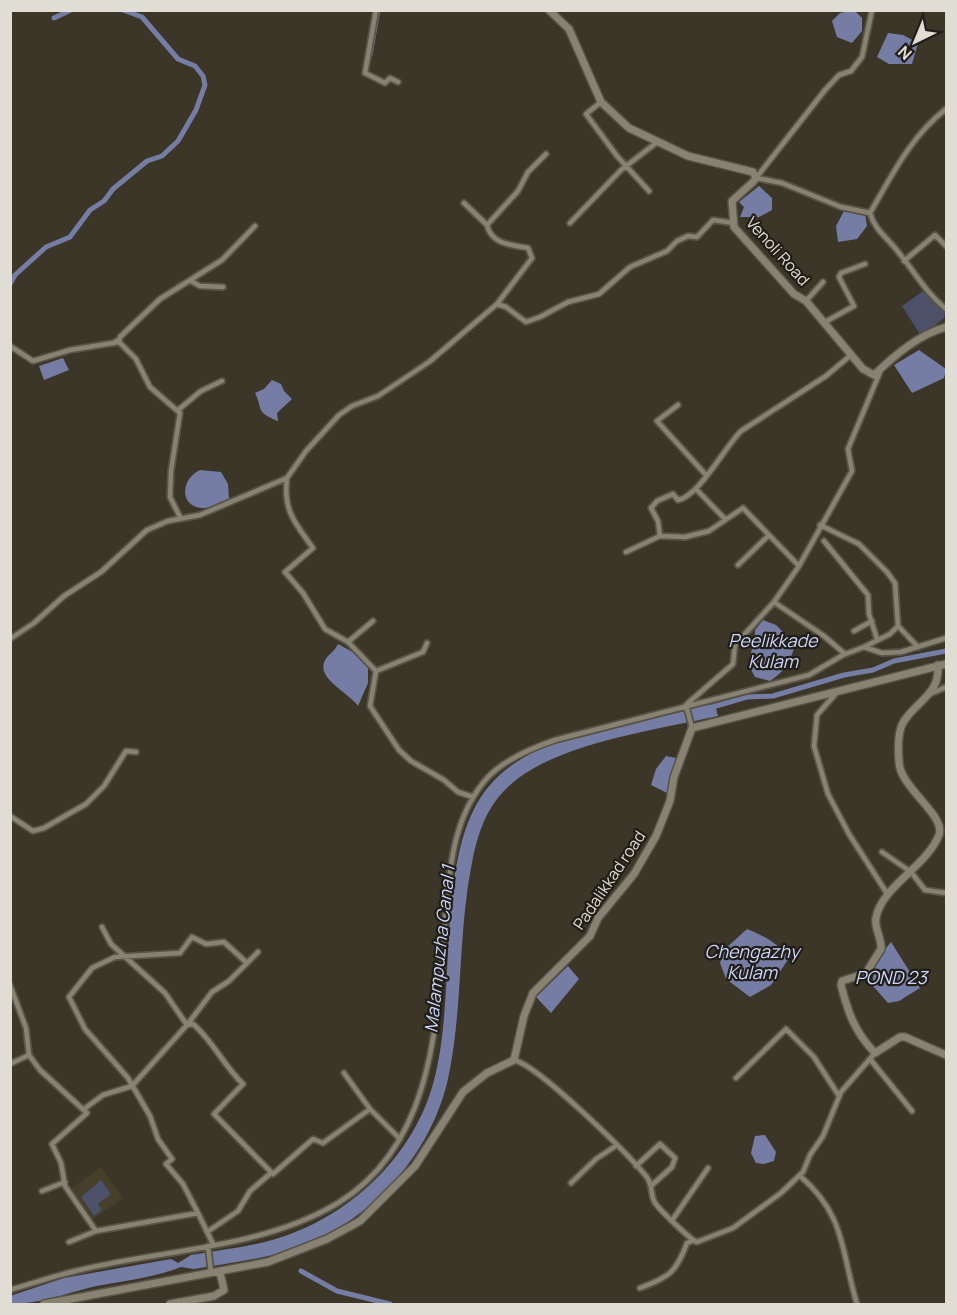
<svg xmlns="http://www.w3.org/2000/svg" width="957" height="1315" font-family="Manrope,sans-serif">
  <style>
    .built { fill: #463f2a }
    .green { fill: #4c5069 }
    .water { fill: #767da5 }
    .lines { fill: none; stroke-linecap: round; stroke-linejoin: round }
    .canal { stroke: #767da5; stroke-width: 5 }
    .street-casing { stroke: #575347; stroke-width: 8 }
    .secondary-casing { stroke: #575347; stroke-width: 10 }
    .street { stroke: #878271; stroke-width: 4.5 }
    .secondary { stroke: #878271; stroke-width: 7 }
    .labels { text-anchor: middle; stroke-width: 4.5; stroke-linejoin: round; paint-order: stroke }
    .street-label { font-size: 16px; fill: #e0ddd4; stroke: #201e17 }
    .water-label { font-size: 18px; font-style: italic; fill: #ced5fd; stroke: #201e17 }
  </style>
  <rect width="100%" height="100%" fill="#3b3627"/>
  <path class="built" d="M101,1167L123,1198L93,1219L71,1189Z"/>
  <path class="green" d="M923,291L946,311L944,318L921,336L902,306Z
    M101,1180L111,1194L98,1204L102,1210L94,1216L81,1197Z"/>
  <path class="water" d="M854,10L862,18V31L852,43L837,37L832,21L840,13Z
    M888,33L903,35L918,43L912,64H889L877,57Z
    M759,186L772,198V210L759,217H740L744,207L739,202Z
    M845,209L865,214L867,226L857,239L838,242L836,226Z
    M919,350L946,369L944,378L912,393L894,365Z
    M63,358L69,370L44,380L39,366Z
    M272,380L281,384L284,391L292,399L277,413L278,421C255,412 263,409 255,393L264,389Z
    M200,470L221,472L228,484L229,499C221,503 211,509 201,508C178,505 182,478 200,470Z
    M763,620L776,625L795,644C791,661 785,671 770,681L755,677C744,660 755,648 755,630Z
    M338,644L356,654L368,668V683L358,706C350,694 318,679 324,663C326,655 334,653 338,644Z
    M702,704L715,705L718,716C657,730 555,743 509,786C478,814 473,855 467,893C459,953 461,1015 449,1074C433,1156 365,1229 284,1252C255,1260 224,1264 194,1269L181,1267C153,1278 122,1281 92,1287C65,1294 38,1304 11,1304L10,1296L64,1278L171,1259L178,1263L191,1255C224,1249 261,1246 293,1233C358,1208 414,1152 433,1084C447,1035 446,969 450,917C454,874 460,819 490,785C532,735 625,724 686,711Z
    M666,756L676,758V765L667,793L651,785L656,769Z
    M747,929C764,936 778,943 789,958L771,985L750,997L726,979L720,963L725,949Z
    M891,942L920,988L899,1001L888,1003L873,986C872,967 879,957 891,942Z
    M568,966L579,979L551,1013L536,997Z
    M765,1135L776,1152L774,1161L764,1164L756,1163L751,1153L755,1136Z"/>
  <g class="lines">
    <path class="canal" d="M54,18L71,10
      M370,55L378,10
      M10,284L15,275L46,247L70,237L90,210L104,201L113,189L147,161L162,156L178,141L196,110L205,85L203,76L195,66L178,59L142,17L123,10
      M709,708L747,697L773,696L844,675L873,670L894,661L946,651
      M301,1271L337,1291L390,1304"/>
    <defs>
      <path id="street" d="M376,10L365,73L385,83L390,78L398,82
        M601,102L586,114L617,156L649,191
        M946,109C911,136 892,175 870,213C874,228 885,236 895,248C913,269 924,291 946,309
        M464,203L487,225
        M870,213L841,207L782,183L756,178L825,90L839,75L851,71L862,57L872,10
        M570,223L621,170L656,143
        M904,261L935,235L946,246
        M191,281L200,286L223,287
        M806,301L823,282
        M497,304L532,258L528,248C511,245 491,244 487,225L518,191L528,172L546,154
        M825,322L854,306L839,277L841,273L865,264
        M10,346L33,361L70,350L119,342L116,341
        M678,405L657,421L706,475
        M178,410L201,391L222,381
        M287,478C283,511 295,523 313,548L285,572L303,593L325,629L348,642L376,671
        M696,489L725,519
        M180,517L170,497L171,471L180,413L150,387L136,359L119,342L120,337L160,299L222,260L255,226
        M820,525L859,544L887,572L895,583L898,626L890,634L864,647
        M660,536L658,521L651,508L657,501L673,494L678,500C699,496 725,447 741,431L826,376L851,355
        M824,541L868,595L869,614L877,639
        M626,552L660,536L685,537L709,531L743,508L799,566
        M738,565L768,536
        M774,602L824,636L845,654
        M898,626L918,647
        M854,631L872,621
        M10,639L34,623L64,596L101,572L147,530L168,521L200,515L287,478L306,451L339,415L352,406L378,396L429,362L497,304L506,307L526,322L540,317L568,302L599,294L630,267L667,251L677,241L688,236L697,237L713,220L734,223
        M348,642L373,621
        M376,671L370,706L399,750L411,761L444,780L458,792L473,797
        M376,671L423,652L427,643
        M838,691L817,715L814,746L828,794L849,834L888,895
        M930,694L946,687
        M688,703L733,664L735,645L774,602L799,566L852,471L848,449L880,372
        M686,705L692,728
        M10,816L33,831L44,828L86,804L104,786L126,751L136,752
        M882,852L911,872L925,890L946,893
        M102,927L111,944L165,993L187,1025L193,1024C213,1041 224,1066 243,1084L214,1114L273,1174L313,1139L323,1143L370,1109
        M10,985L26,1028L29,1055L40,1070L87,1113L52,1144L61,1163L65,1186L96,1231L198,1213L213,1244
        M870,1059L912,1111
        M514,1060C539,1066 627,1153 646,1176C653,1184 650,1192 654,1201C657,1208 692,1241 697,1242L733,1228L781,1193L803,1172L810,1155L823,1136L841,1092L875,1053
        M10,1064L29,1055
        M344,1073L370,1109L400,1139
        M736,1078L786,1029L814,1057L839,1096
        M84,1109L103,1095L132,1086L187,1025L212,992L229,981L258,952
        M636,1166L660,1144L675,1158L672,1167L652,1185
        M800,1176C846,1215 841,1252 857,1304
        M571,1183L596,1159L617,1145
        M42,1191L65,1182
        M198,1213L183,1184L166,1164L172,1159L158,1139L150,1116L128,1078L85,1029L69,997L92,968L115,957L180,953L192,937L206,944L224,942L247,963
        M673,1219L708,1168
        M207,1232L238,1211L250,1191L271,1173
        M69,1242L96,1231
        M208,1246L211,1272
        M640,1288C669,1277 676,1273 687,1243L692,1241
        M10,1290C34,1283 57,1275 80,1270C166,1249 261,1249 338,1203C438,1142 437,1012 446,909C450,863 455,813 488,777C505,759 532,748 555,740L809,675L843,655L864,647L882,653L901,652L946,638"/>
      <path id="secondary" d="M549,10L569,29L601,102L629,128L688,156L753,172L756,178L753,182L732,201L734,227L794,294L806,301L863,369L874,375C895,355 918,335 946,327
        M938,665C940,694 918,700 904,721C897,731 898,750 899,762C900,788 946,815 939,835C927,866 881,887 876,918C874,929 882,938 881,949L866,973L842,981L841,985C848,1013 855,1032 875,1053L900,1037H905L946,1055
        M44,1304L268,1262L327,1239L360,1221L415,1166L463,1092L487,1073L514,1060L524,1016L533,993L590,936L598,918L634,874L656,836L670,801L674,777L692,728L946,664
        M170,1304L214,1296L224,1290L220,1272"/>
    </defs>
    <use href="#street" class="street-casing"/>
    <use href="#secondary" class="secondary-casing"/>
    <use href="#street" class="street"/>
    <use href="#secondary" class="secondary"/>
  </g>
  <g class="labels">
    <g class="street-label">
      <text transform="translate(778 251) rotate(48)" y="6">Venoli Road</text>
      <text transform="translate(609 880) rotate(-56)" y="6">Padalikkad road</text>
    </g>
    <g class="water-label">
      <text x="773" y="647">Peelikkade<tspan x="773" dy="21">Kulam</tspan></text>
      <text transform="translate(440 949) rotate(-84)" y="6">Malampuzha Canal 1</text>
      <text x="752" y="958">Chengazhy<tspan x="752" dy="21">Kulam</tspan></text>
      <text x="891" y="984">POND 23</text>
    </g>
  </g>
  <rect width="957" height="1315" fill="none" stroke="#e0ddd4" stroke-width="24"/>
  <g transform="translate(915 42) rotate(223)" stroke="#201e17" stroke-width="4.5" paint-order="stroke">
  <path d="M0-4.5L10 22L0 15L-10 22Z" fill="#e0ddd4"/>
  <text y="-9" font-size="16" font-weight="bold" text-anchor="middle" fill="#e0ddd4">N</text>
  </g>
</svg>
